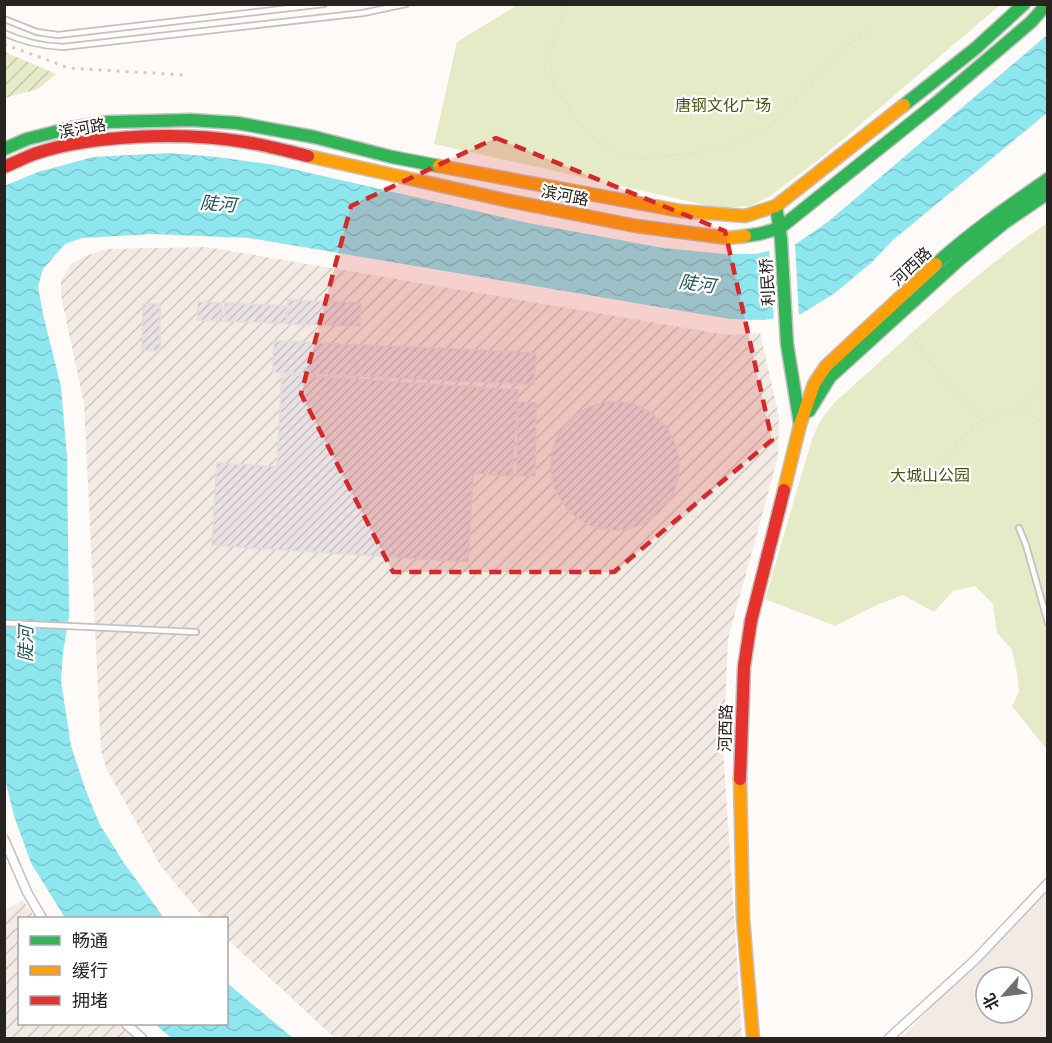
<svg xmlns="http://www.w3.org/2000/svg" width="1052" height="1043" font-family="Quicksand,'Noto Sans SC',sans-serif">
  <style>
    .built { fill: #f2eae3; fill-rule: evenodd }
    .industrial { fill: url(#industrial-furrows) }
    .park { fill: #e5ebc7 }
    .garden { fill: url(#garden-furrows) }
    .water { fill: url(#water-waves) }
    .pier { fill: #fdfaf7 }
    .building { fill: url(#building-hatch); stroke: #e0dddd; stroke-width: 1.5 }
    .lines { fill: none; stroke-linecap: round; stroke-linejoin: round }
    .lane-casing { stroke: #c4c1bf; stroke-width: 8 }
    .street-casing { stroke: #c4c1bf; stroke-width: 11 }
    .fast-casing { stroke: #c4c1bf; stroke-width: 15 }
    .slow-casing { stroke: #c4c1bf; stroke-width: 15 }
    .jam-casing { stroke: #c4c1bf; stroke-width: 15 }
    .path { stroke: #e0dfde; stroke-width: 1.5; stroke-dasharray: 4.5 3; stroke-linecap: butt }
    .lane { stroke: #fffefe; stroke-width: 4.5 }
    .street { stroke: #fffefe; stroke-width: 8 }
    .fast { stroke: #30b455; stroke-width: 12 }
    .slow { stroke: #ff9f0a; stroke-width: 12 }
    .jam { stroke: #e5322d; stroke-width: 12 }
    .rail { stroke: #cecdcc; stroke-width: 3; stroke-dasharray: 3 6; stroke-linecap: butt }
    .marked { fill: #d62828; fill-opacity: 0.2; stroke: #d62828; stroke-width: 4.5; stroke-dasharray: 12 8; stroke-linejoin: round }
    .labels { text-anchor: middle; stroke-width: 4.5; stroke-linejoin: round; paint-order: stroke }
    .park-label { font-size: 16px; fill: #495314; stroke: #fff }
    .street-label { font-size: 16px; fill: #262321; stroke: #fff }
    .water-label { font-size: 18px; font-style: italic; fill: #22585e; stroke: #fff }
  </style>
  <defs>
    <pattern id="industrial-furrows" width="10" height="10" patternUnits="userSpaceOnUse" patternTransform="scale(1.5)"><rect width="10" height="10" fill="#f2eae3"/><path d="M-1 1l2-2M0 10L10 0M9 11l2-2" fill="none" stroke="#cfc8c2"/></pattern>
    <pattern id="garden-furrows" width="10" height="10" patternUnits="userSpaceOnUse" patternTransform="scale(1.5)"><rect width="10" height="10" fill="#e5ebc7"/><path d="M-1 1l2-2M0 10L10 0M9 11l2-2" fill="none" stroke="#c4c9ab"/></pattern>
    <pattern id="water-waves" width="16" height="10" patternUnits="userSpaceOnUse" patternTransform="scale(1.5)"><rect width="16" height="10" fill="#8ee6ef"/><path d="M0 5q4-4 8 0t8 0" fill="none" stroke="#7ac5cd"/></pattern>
    <pattern id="building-hatch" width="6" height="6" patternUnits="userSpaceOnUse" patternTransform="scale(1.5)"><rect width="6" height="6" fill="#e8e0e3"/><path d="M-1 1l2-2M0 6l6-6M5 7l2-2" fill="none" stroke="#c7c0c2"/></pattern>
  </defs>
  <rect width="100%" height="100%" fill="#fdfaf7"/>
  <path class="built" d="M1047,889V1038H899L906,1033ZM986,977H1022V1013H986Z"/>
  <path class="industrial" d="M207,247L727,335L760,333L779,417L778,457L728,639L723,748L742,1038H335L227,939L226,918H204L160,865L107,770L101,750L84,404L61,296V281L71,264L88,255L107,249Z
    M23,900L35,918H20V1024H121L138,1038H5V910Z"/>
  <path class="park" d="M519,4H1000V5L821,158L770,196L750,206L719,208L434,144L457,42Z
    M1047,223V750L1012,706L1019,692L1017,673L1012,650L997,633L993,604L975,586L953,591L934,612L903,595L877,605L835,626L765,599L812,439L821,420L834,403C904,341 970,276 1047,223Z"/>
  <path class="garden" d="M5,52L56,74L38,89L5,98Z"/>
  <path class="water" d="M1047,35V113L893,240L872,262L835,293L801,314L764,320L730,319L249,238L153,234L82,238L65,244L43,269L38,287L43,314L61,387L67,457L69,616L63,652L61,681L71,746L86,791L100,825L124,863L164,918H65L31,863L14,816L5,779L4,186L38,172L93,157L170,153L217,157L275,165L528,223L663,248L724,254H756L796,244L829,221Z
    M227,983L293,1038H171L155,1024H226Z"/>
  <path class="pier" d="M795,244L799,317L774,321L769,248L779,245Z"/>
  <path class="building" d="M288,300L361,303L360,326L287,324Z
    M198,302L222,303V321L197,320Z
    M225,303L286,306V323L225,321Z
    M143,304H160V351L142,350Z
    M274,341L536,353L534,384L273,372Z
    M282,374L518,390L512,476L473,473L468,562L212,545L217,463L277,467Z
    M518,402L536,403L535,476H517Z
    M551 466a64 64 0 1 1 128 0a64 64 0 1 1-128 0Z"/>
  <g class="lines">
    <defs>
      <path id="lane" d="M4,19L37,32L58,35L324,4
        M4,33C23,42 43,46 63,47L363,13L406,4
        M1019,528L1026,545L1048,623
        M4,623L196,632"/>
      <path id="street" d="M4,839L27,892L42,918
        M126,1024L142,1038
        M889,1038L975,960L1048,883"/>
      <path id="fast" d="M904,105L976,48L1024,4
        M4,149L27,139L71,128L109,122L191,120L237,123L314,137L392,157L439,166
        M776,206L781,239L787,344L800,424
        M745,236L759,234L780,228L936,103L1031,22L1047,4
        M936,264C971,232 1009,206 1048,179
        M809,411L830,377L960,259L1004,223L1048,193"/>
      <path id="slow" d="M308,156L505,200L636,226L728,238L745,236
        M439,166L681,211L745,216L776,206L904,105
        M784,490L800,425L814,384L826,366L936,264
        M740,779L743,918L753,1038"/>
      <path id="jam" d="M4,167C14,163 24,158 34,154C93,134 184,132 245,142C266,145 287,151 308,156
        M740,779L744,667L751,621L784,490"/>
    </defs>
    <use href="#lane" class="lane-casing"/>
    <use href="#street" class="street-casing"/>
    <use href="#fast" class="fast-casing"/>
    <use href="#slow" class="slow-casing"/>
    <use href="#jam" class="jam-casing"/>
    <path class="path" d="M570,4L554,31L550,61L553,82L576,120L596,140L619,153L641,159L718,150L766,129L844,49L862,34L872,30
      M910,334L952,389L981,420L1018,409L1048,424
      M1019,408L1048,381
      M913,489L938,470L956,446L981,420"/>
    <use href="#lane" class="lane"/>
    <use href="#street" class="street"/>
    <use href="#fast" class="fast"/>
    <use href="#slow" class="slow"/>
    <use href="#jam" class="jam"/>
    <path class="rail" d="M4,44L69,68L184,75"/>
  </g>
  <path class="marked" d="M496,138L725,231L772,440L614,572H393L301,394L351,206Z"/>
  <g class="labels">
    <g class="park-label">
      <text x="723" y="111">唐钢文化广场</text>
      <text x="930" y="481">大城山公园</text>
    </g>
    <g class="street-label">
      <text transform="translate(82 128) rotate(-10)" y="6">滨河路</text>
      <text transform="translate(565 195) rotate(11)" y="6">滨河路</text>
      <text transform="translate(911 266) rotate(-43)" y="6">河西路</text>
      <text transform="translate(767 282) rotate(-93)" y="6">利民桥</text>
      <text transform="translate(725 728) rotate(-88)" y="6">河西路</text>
    </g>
    <g class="water-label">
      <text transform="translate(218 204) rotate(5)" y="6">陡河</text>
      <text transform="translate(697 284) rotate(8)" y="6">陡河</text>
      <text transform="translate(26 644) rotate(-89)" y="6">陡河</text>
    </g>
  </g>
  <rect width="1052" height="1043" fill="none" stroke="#262321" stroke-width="12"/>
  <rect x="18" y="917" width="210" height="108" fill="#ffffff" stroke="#a8a7a6" stroke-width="1.5"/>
  <rect x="30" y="936" width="30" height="9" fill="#30b455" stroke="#a8a7a6" stroke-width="1.5"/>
  <text x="72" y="947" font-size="18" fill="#262321">畅通</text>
  <rect x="30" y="966" width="30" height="9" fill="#ff9f0a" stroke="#a8a7a6" stroke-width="1.5"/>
  <text x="72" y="977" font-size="18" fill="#262321">缓行</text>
  <rect x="30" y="996" width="30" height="9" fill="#e5322d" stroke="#a8a7a6" stroke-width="1.5"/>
  <text x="72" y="1007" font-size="18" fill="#262321">拥堵</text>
  <g transform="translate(1004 995) rotate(242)"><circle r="28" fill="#ffffff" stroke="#a8a7a6" stroke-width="1.5"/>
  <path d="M0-4.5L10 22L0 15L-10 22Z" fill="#716e6c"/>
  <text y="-9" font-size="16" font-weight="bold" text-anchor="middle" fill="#262321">北</text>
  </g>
</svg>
